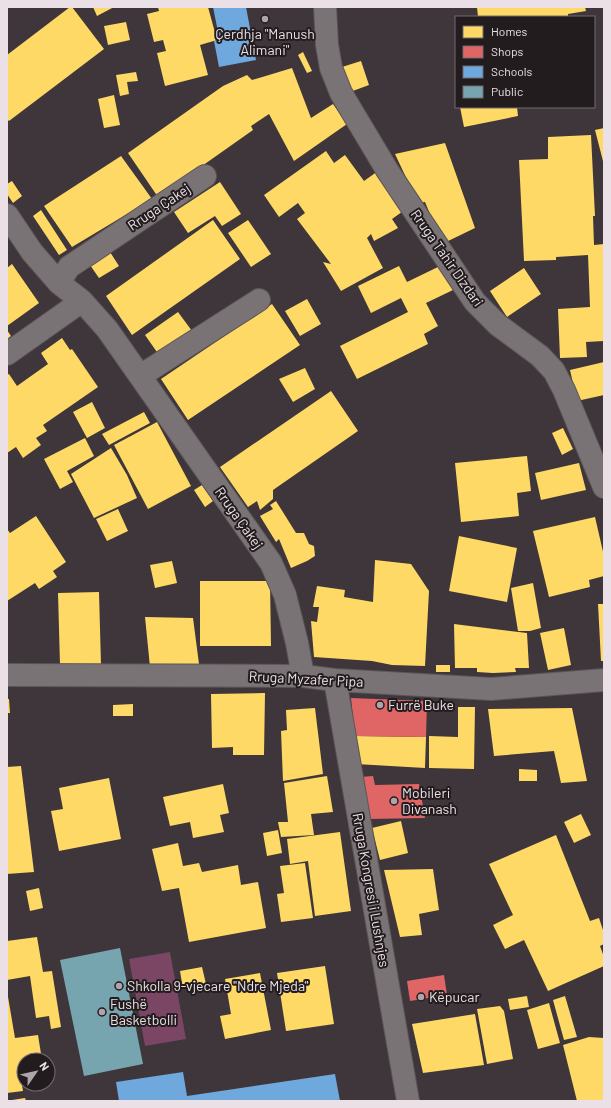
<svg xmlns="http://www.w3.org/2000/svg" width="611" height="1108" font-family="Barlow,sans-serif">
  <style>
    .pitch { fill: #7a4664 }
    .homes { fill: #ffd966 }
    .shops { fill: #e06666 }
    .schools { fill: #6fa8dc }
    .public { fill: #76a5af }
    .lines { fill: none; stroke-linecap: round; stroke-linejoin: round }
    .street-casing { stroke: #5c5558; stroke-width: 24 }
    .street { stroke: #7a7376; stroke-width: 22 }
    .poi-dot { fill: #aea4a9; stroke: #231c1f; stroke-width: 1.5 }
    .labels { text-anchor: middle; stroke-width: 4; stroke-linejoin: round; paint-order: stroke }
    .poi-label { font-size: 14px; fill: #ebe0e5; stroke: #231c1f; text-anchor: start }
    .street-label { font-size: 14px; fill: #ebe0e5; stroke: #231c1f }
  </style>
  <rect width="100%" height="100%" fill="#3e363a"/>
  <path class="pitch" d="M170,952L186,1039L145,1046L129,959Z"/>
  <path class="homes" d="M70,7H72L104,49L9,121L7,119V55Z
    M93,7H114L97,16Z
    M158,7H208L217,40L200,45L208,75L165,86L157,53L166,51L163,40L154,42L147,14L159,11Z
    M477,7H585L586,11L568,14V17H478Z
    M126,22L130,40L108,45L104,26Z
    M303,52L312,71L307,73L298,55Z
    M361,61L369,85L350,92L342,67Z
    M292,68L311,118L333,104L347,124L294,161L269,114L251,126L253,130L158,197L128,153L223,86L247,75L252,80Z
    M136,72L138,81L127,82L129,94L120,96L116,75Z
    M114,95L120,125L104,128L98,99Z
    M460,107H517L518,116L464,127Z
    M604,128V165L595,130Z
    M591,135L595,216H593L594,245L604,244V341L586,342L587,357L560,358L558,309L590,307L588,255L556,257V260L524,261L519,160L548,159V137Z
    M445,143L475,228L444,243L423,216L430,214L425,202L418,203L395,154Z
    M326,151L334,163L345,155L364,181L378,171L406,209L392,219L398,228L374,241L371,234L367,238L383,268L341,291L323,262L331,264L297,219L305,213L298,203L279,217L264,195Z
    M121,156L152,199L72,247L44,206Z
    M12,181L22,196L13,203L7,194V184Z
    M220,182L241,214L222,226L215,216L188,233L174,212Z
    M41,210L67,250L59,255L33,216Z
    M213,220L240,259L132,335L106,296Z
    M248,220L271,254L251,267L228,233Z
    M110,252L119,266L99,278L90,265Z
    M12,264L39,303L7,326V268Z
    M399,266L407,282L440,266L453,290L426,303L438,326L424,334L428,344L357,379L340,346L408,312L401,298L371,313L358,286Z
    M524,268L541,294L507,317L490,291Z
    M307,299L321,324L300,336L285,311Z
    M272,304L300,345L188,420L161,379Z
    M178,312L192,331L159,355L145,335Z
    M7,330L11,336L7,339Z
    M62,338L70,350L72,349L98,387L43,425L47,431L36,438L41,445L23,458L16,447L7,453V375L9,374L17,386L48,364L41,353Z
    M604,362V395L577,401L570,370Z
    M305,368L315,389L293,402L279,379Z
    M331,391L358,431L273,490V499L260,510L257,501L248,507L220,467Z
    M92,402L105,428L87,438L73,412Z
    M144,412L150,423L109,445L102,434Z
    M157,422L191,486L148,509L114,445Z
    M563,428L573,449L562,455L552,433Z
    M85,438L94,456L67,471L73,482L60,489L44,459Z
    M111,448L127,475L137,498L94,518L71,474Z
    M527,456L531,491L517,493L519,516L461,522L455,463Z
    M579,463L586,490L541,500L535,473Z
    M202,485L213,501L205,507L194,490Z
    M276,501L296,533H304L309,544L314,546L315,556L307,561L291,568L279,539L276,542L260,516L273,509L270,505Z
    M118,509L128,531L107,541L96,519Z
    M36,516L66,562L53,571L57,577L39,589L35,583L7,601V529L10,533Z
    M595,517L604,556V576L589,580L590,587L549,597L533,531Z
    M459,536L517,548L507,602L449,591Z
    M375,560L411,564L429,591L425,666L392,665L372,661L314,657L311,621L317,622L319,607H313L317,586L345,590L344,597L373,602Z
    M172,561L177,583L155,588L150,565Z
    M200,581H270L271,646H200Z
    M533,583L541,628L530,631H518L511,588Z
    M99,592L101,665H60L58,593Z
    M598,604H604V661H601Z
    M145,617L193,618L199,664L150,667Z
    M454,624L527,633L529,668H515L516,672L493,673L477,672V668H455Z
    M564,628L571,665L548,670L540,633Z
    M436,665H450V672H436Z
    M265,693L264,755H233V747L212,748L211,694Z
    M7,699H9L10,713H7Z
    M133,704V716H113V705Z
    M458,707H475L474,769L429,768V736L458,737Z
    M315,708L323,774L283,781L281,731L287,730L286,710Z
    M572,708L587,781L561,783L554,751L494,756L488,709Z
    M355,736L426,737L425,768L356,764Z
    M21,766L34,872L7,874V767Z
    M519,769L537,770V781H519Z
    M327,776L333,812L311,814L314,835L281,837L278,822H288L284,783Z
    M109,778L121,839L59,851L51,811L63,809L59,788Z
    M223,784L229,813L220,815L224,832L193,838L190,822L170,826L163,797Z
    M581,814L591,835L574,843L564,822Z
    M401,821L408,853L380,860L372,828Z
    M278,830L282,853L267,856L263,833Z
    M340,832L351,911L315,916L308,861L290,864L287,839Z
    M556,835L590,921L599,918L604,933V944L600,946L604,957V966L548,991L524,940L505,949L493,925L513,915L489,864Z
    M178,843L183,866L199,863L202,872L238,865L241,885L258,882L266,928L189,942L179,888L162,891L152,849Z
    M305,863L313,918L281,922L277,894L284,893L280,866Z
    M433,869L439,910L419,914L422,935L400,937L384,870Z
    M39,888L43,908L30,911L26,891Z
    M37,937L43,972L52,971L61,1027L51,1029L49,1016L36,1018L30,976L7,980V941Z
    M325,966L334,1024L286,1031L277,973Z
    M202,967L206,984L183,989L180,971Z
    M260,973L271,1030L225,1039L220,1016L231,1014L225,979Z
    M7,991L15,1038L38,1035L42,1060H24V1085H22L23,1091L7,1093Z
    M527,996L529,1007L510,1010L508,999Z
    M565,996L577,1037L564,1040L553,1000Z
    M549,1003L560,1043L538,1049L527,1010Z
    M500,1006L504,1011L513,1059L487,1064L477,1009Z
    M475,1014L484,1065L423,1073L412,1024Z
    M589,1037L604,1038V1101H577L563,1045Z
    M25,1098L26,1101H12V1100Z"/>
  <path class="shops" d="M351,698L427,701L426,737L355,736Z
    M373,776L375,785L419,784L425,818L369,819L360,777Z
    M444,975L447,995L410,1001L407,981Z"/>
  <path class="schools" d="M213,7H246L256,60L219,67L214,41L217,40L218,32Z
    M183,1072L187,1096L335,1074L340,1101H119L116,1082Z"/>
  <path class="public" d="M120,948L143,1064L84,1076L60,960Z"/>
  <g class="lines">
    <defs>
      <path id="street" d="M325,7L327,45L331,68L341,93L387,170L475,302L498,325L540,356L554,371L564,390L604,487
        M7,215L32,252L59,283L82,301L107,329L271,563L285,595L297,643L303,676
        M59,283L69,267L205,176
        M7,354L82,301
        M140,376L259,300
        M7,675L303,676L335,680L491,689L604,680
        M335,680L408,1101"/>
    </defs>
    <use href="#street" class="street-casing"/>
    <use href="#street" class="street"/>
  </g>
  <g class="poi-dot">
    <circle cx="265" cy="19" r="4"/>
    <circle cx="380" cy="705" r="4"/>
    <circle cx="394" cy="801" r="4"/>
    <circle cx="119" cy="986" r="4"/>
    <circle cx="421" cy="997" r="4"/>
    <circle cx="102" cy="1012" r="4"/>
  </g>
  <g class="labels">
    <g class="poi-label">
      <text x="265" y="39" text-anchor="middle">Çerdhja "Manush<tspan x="265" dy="16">Alimani"</tspan></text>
      <text x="388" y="710">Furrë Buke</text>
      <text x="402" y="798">Mobileri<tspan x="402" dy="16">Divanash</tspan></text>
      <text x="127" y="991">Shkolla 9-vjecare "Ndre Mjeda"</text>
      <text x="429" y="1002">Këpucar</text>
      <text x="110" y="1009">Fushë<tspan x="110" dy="16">Basketbolli</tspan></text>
    </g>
    <g class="street-label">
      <text transform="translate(159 207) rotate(-34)" y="5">Rruga Çakej</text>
      <text transform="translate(447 258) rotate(55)" y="5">Rruga Tahir Dizdari</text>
      <text transform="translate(239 518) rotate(55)" y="5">Rruga Çakej</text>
      <text transform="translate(306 679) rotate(3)" y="5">Rruga Myzafer Pipa</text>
      <text transform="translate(371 890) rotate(80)" y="5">Rruga Kongresi i Lushnjes</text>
    </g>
  </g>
  <rect width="611" height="1108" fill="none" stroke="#ebe0e5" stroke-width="16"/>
  <rect x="455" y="16" width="140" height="92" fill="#231c1f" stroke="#736a6e"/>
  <rect x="463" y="26" width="20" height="12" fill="#ffd966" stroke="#736a6e"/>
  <text x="491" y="36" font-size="12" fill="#ebe0e5">Homes</text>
  <rect x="463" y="46" width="20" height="12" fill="#e06666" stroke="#736a6e"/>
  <text x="491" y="56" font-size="12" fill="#ebe0e5">Shops</text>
  <rect x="463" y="66" width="20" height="12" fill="#6fa8dc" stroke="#736a6e"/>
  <text x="491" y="76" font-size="12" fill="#ebe0e5">Schools</text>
  <rect x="463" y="86" width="20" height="12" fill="#76a5af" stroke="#736a6e"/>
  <text x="491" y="96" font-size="12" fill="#ebe0e5">Public</text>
  <g transform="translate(36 1072) rotate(56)"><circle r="19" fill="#231c1f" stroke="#736a6e"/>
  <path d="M0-3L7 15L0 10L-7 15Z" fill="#aea4a9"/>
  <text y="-6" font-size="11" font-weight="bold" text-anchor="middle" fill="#ebe0e5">N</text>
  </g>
</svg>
